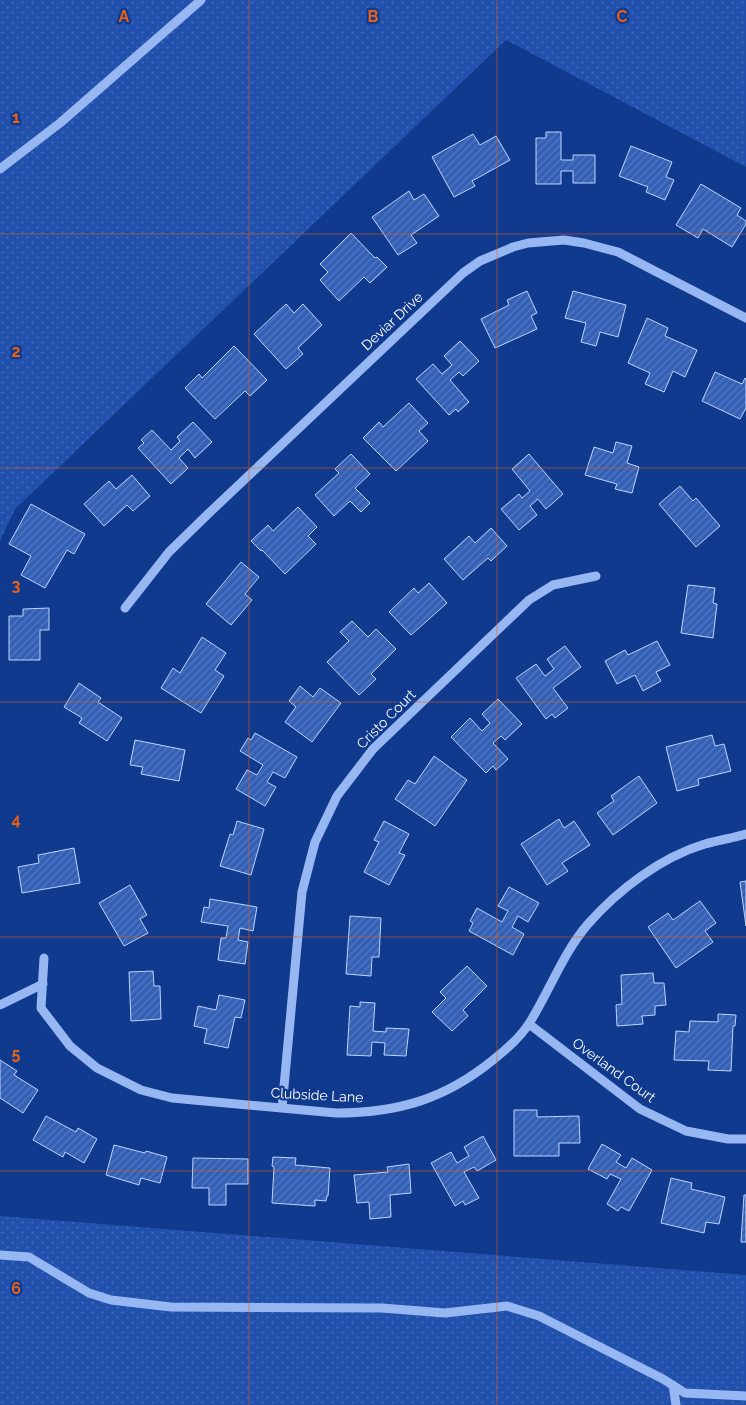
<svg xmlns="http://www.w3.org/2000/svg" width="746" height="1405" font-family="Raleway,sans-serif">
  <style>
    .grass { fill: url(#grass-dots) }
    .building { fill: url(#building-hatch); stroke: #bed4fe }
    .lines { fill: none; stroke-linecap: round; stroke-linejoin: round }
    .minor { stroke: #97b7f3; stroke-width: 9 }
    .grid { fill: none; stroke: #e96118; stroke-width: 1; stroke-opacity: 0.55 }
    .labels { text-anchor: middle; stroke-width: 4.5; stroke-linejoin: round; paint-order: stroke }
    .street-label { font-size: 14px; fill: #fff; stroke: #0f3a8d }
    .grid-label { font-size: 16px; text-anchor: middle; font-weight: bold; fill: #e96118; stroke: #0f3a8d; stroke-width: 4.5; stroke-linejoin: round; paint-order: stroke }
  </style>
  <defs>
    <pattern id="grass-dots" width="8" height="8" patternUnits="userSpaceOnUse" patternTransform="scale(1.25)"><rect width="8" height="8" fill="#2151ad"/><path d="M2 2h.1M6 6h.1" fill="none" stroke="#426bb9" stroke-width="1.8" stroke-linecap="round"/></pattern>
    <pattern id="building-hatch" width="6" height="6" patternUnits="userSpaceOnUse" patternTransform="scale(1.25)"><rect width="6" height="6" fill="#3360b5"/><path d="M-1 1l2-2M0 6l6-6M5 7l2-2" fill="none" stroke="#5278c0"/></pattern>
  </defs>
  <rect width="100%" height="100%" fill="#0f3a8d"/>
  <path class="grass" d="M0,0H746V167L506,40L15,509L0,541Z
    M0,1216L746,1275V1405H0Z"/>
  <path class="building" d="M546,132H561V160H573V155H595V183H573V171H561V184H536V138H546Z
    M473,134L480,145L496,136L510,160L472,181L475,186L454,197L432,157Z
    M631,146L672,162L666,177L674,180L665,200L646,192L648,187L619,176Z
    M701,184L741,208L737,215L746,221V224L732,247L703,229L698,238L676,225Z
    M409,191L414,200L424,194L439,216L411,235L417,243L398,255L372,217Z
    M351,233L375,258L377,257L387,267L370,283L364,277L339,301L320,280L328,272L320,264Z
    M527,291L537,313L531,316L537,329L495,348L481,319L509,305L507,300Z
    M573,291L626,305L618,337L600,332L596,346L581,342L586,323L565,318Z
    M286,304L294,313L303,304L322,325L298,348L303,354L286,369L254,334Z
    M647,318L668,328L665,336L697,350L685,377L673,371L664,392L645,384L650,373L628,363Z
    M460,341L479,361L463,376L459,372L450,380L469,402L458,412L456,409L449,415L416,379L433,364L442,374L452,365L444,356Z
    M234,346L267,380L250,396L245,391L215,419L185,388L199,374L202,378Z
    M715,372L742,384L745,378L746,379V408L740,419L702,401Z
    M409,403L428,423L419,431L428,441L396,471L363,438L379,422L383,427Z
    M193,422L212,442L195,458L188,449L179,458L188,468L171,484L138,448L144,443L141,440L152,430L171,450L180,441L177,437Z
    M616,442L632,446L627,463L639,467L632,493L615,489L617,484L585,475L594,447L613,453Z
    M351,454L370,474L355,488L370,503L361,512L350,501L334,516L315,495L339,473L335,469Z
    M529,454L563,494L546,509L538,499L530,506L537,515L519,530L501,509L519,494L522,498L530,491L512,469Z
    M132,475L150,496L133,511L127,505L104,526L84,504L109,481L116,489Z
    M680,486L693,501L696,498L720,526L696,547L659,504Z
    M31,504L85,534L74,554L67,550L45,588L21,575L31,556L9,544Z
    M298,507L317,527L308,536L316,544L285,574L262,550L261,551L251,541L268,525L273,531Z
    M491,528L507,546L491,561L488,558L463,580L444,559L469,536L475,543Z
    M241,562L259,577L245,594L252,600L231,625L206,604Z
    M429,583L447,603L411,635L389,612L414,588L418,593Z
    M688,585L715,588L713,603L717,604L713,638L681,633Z
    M49,608V630H40V660H9V616H23V609Z
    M352,621L368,637L376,629L396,649L371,674L376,679L359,695L327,662L349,641L340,632Z
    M202,637L226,653L215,670L224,676L201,713L161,688L173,668L180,673Z
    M657,641L670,665L656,672L661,681L643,691L635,675L617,684L605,661L625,650L628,655Z
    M565,646L581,667L553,688L568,708L555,718L552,714L546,719L516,678L536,664L545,676L554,669L547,659Z
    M79,683L101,698L98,702L122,718L107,741L79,723L82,718L64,707Z
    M300,686L313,697L320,688L341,703L312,742L285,722L296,707L289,701Z
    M498,699L522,724L505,740L501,736L493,743L508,759L496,770L493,766L486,773L451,737L470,718L482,731L490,723L482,714Z
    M255,733L297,757L285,778L273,772L267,782L276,787L265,806L236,789L247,770L257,775L263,765L240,751L248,738L251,740Z
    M712,735L715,746L724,744L731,771L698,779L699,785L677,791L666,747Z
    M135,740L185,750L179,781L141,774L143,767L130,765Z
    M434,756L467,780L435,826L395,799L408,780L415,784Z
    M639,776L657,803L613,835L597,813L614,801L611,796Z
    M559,819L564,828L574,821L590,845L562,863L568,871L547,885L521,844Z
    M237,821L264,829L251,875L220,866L230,834L233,835Z
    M384,821L409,834L399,853L405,855L389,885L364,872L379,842L374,840Z
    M74,848L80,883L22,893L18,867L39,863L38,855Z
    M746,881V926L740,882Z
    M130,885L147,915L140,919L148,933L124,946L99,903Z
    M509,887L539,903L528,922L518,916L512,927L524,934L513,955L469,931L473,923L470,921L477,908L502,922L508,911L498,906Z
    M210,899L257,907L253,931L240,928L238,940L248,942L245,964L218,960L221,938H226L228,926L201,922L204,907L209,908Z
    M700,901L716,923L705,931L713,942L676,968L648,927L668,913L673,920Z
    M350,916L381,918L379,957H372L371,976L346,974Z
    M467,966L487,986L463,1010L468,1016L452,1031L432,1012L446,998L440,992Z
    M153,971L154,986H160L161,1019L131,1021L129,972Z
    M653,973L654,983H664L666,1005L655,1006V1015L642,1016L643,1024L617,1026L616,1005L622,1004L621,975Z
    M219,995L245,1000L241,1018L235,1017L228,1048L204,1043L207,1029L194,1026L198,1006L216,1010Z
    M360,1002L375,1003L373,1031L386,1032V1028L409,1029L406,1056L384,1055L385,1043L372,1042L371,1056L347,1055L350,1006L360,1007Z
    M718,1014L736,1015L735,1026H733L731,1071L708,1070L709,1061L674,1060L676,1031L689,1032L690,1021L718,1022Z
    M0,1060L17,1071L14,1075L38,1090L23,1113L0,1098Z
    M514,1110H537V1117L579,1116L580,1143H559V1156H514Z
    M46,1116L76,1132L78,1128L97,1139L84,1163L65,1152L63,1157L33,1140Z
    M483,1136L496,1160L477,1171L474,1167L464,1172L479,1198L465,1205L463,1201L455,1206L431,1163L451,1152L457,1163L469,1156L464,1147Z
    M602,1144L621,1155L616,1162L626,1168L632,1158L652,1170L629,1211L621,1207L618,1211L607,1204L621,1179L610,1174L607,1179L588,1169Z
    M114,1145L145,1153L146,1151L167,1157L160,1183L141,1178L139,1185L106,1175Z
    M273,1157L296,1158L295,1165L330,1168L328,1196H327L326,1201L315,1200V1206L272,1203L274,1167L272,1166Z
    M193,1158L248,1159V1184H226V1205H209V1188H192Z
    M409,1164L411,1193L390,1195L391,1217L370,1219L369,1202L357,1203L354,1175L388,1172L387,1167Z
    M671,1178L692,1183L691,1189L725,1197L719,1224L706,1222L704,1233L661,1223Z
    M744,1195H746V1242H741Z"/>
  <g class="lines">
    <path class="minor" d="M0,169L60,123L201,0
      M125,608L169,552L208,514L463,273L480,261L513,247L528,243L564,240L584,243L618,252L746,318
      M44,958L41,1008L70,1046L97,1068L141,1090L172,1098L336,1113C398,1113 445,1099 493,1060C507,1049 521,1037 530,1022C550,990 563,953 588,924C618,890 661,857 705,844C719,840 733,838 746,834
      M0,1005L43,984
      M529,1024L640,1109L686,1131L728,1139H746
      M282,1108L302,892L315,842L337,796L373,749L529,600L553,585L596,576
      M0,1255L29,1257L89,1293L111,1300L171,1307L382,1308L445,1313L507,1306L539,1316L663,1379L685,1393L746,1396
      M673,1385L676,1405"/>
  </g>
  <path class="grid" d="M249,0V1405M497,0V1405M0,234H746M0,468H746M0,702H746M0,937H746M0,1171H746"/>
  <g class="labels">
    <g class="street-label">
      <text transform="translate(392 321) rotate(-43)" y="5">Deviar Drive</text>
      <text transform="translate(386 719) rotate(-45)" y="5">Cristo Court</text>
      <text transform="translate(614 1070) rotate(36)" y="5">Overland Court</text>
      <text transform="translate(317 1095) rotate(3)" y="5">Clubside Lane</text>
    </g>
  </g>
  <g class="grid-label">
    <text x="124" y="22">A</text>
    <text x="373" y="22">B</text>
    <text x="622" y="22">C</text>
    <text x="16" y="123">1</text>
    <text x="16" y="357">2</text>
    <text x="16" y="591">3</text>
    <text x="16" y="825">4</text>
    <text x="16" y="1059">5</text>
    <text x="16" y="1294">6</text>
  </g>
</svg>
